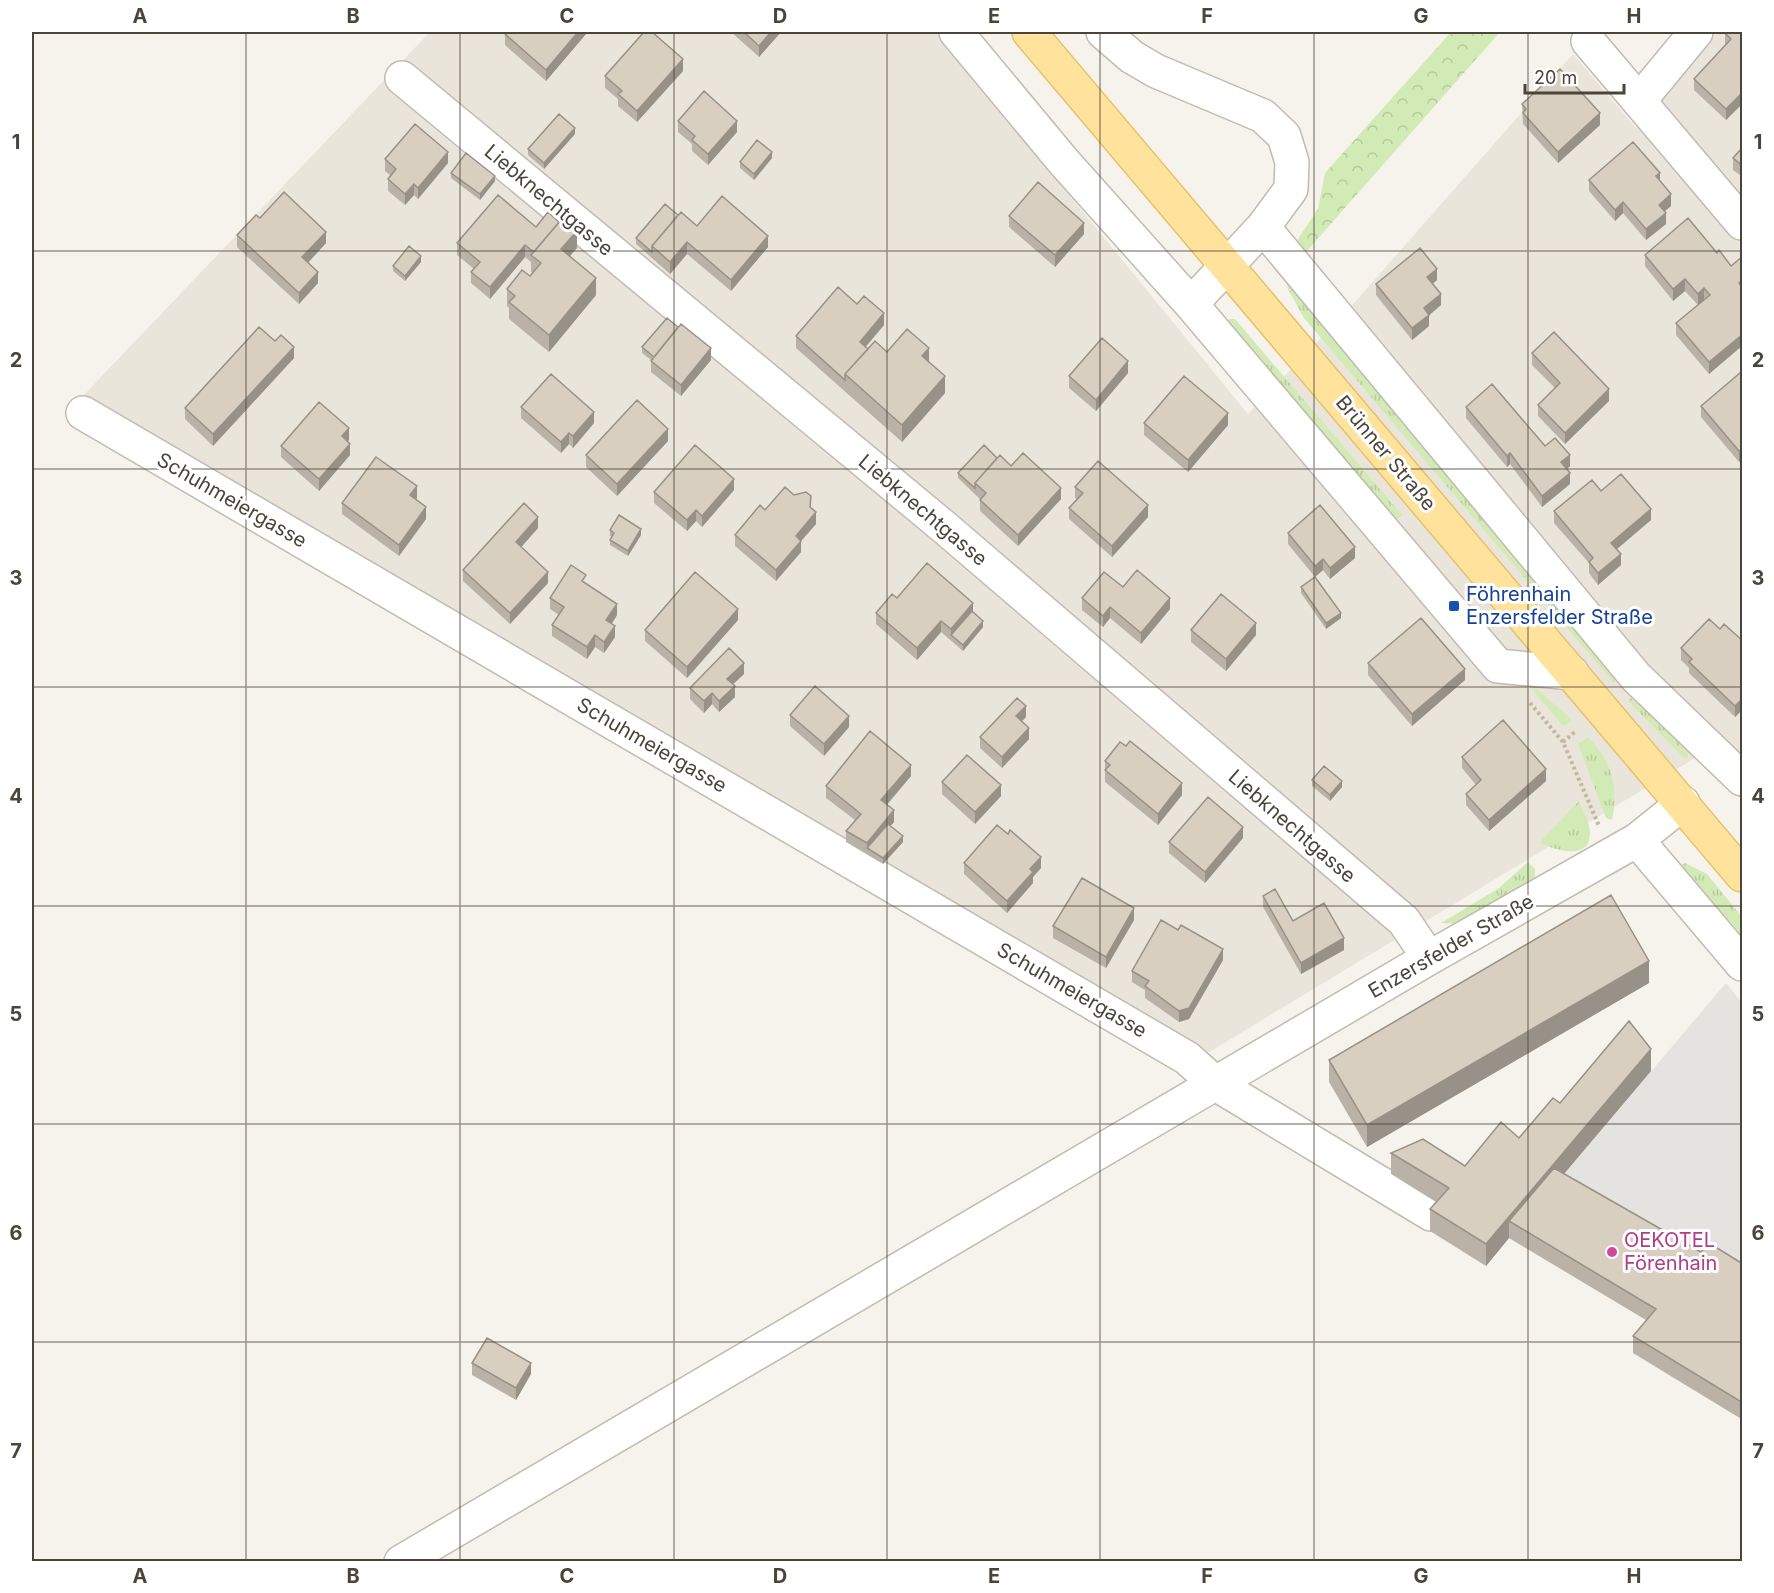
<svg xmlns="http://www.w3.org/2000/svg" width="1774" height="1593" font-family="Inter,sans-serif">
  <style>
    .residential { fill: #eae5da }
    .grass { fill: url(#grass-tufts) }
    .forest { fill: url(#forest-crowns) }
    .parking { fill: #e5e3e0 }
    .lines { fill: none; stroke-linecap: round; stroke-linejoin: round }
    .minor-casing { stroke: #c2bbae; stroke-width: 36 }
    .major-casing { stroke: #e6c16a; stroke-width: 36 }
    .path { stroke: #c4b79f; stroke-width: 4; stroke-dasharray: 3 3; stroke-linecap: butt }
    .minor { stroke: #fff; stroke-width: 33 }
    .major { stroke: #ffe39c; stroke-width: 33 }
    .wall { fill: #bab2a6 }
    .shaded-wall { fill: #979187 }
    .building { fill: #d8cfc1; stroke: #979187; stroke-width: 1.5 }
    .grid { fill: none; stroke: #4b4439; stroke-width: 1.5; stroke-opacity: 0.55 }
    .transit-dot { fill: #1a4fb4; stroke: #fff; stroke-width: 2 }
    .hotel-dot { fill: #d1479c; stroke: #fff; stroke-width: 2 }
    .labels { text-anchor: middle; stroke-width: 6; stroke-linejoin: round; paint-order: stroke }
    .street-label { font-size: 20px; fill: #4b4439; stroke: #fff }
    .transit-label { font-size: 20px; fill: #164399; stroke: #fff; text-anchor: start }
    .hotel-label { font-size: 20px; fill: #b23c85; stroke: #fff; text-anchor: start }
    .neatline { fill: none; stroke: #4b4439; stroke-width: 2 }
    .grid-label { font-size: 20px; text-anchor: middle; font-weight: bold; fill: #4b4439 }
  </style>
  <defs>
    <pattern id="grass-tufts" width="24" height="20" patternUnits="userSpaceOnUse" patternTransform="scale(1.5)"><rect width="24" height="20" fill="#d2eab5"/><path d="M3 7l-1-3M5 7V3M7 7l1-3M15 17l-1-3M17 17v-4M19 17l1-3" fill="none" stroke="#b6ca9c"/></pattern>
    <pattern id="forest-crowns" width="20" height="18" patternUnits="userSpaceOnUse" patternTransform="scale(1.5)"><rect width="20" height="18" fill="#d2eab5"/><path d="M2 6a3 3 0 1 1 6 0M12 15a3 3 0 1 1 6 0" fill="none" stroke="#b6ca9c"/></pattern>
  </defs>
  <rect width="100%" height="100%" fill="#f6f3ec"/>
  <path class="residential" d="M430,32H936L1248,414L1348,310L1573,54L1636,128L1718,32H1742V760L1725,740L1206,1054L81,398Z"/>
  <path class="grass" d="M1286,279L1622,676L1613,682L1304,318L1288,289Z
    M1230,319H1235L1402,515L1392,523L1226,322Z
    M1520,674L1571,719L1570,722L1563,726Z
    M1631,698L1662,725L1688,754V758L1685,759L1628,701Z
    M1588,737C1612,763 1619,785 1612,820L1606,818L1578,744Z
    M1579,801C1582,810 1590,822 1590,833C1590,861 1555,851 1540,842Z
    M1528,862L1535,869V877L1530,881L1464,920L1455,924L1441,923L1499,888Z
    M1685,863L1707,874L1742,917V936L1730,921L1693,894L1678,867Z"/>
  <path class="forest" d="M1451,32H1500L1306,252L1296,242L1318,209L1325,173Z"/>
  <path class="parking" d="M1726,983L1742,1003V1280L1565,1173Z"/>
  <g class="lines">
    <defs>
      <path id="minor" d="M956,32L1064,162L1191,304L1498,666L1572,673
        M1103,32L1132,57L1156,71L1263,116L1284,136L1292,162L1291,189L1263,227L1191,304
        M1588,41L1742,223
        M402,78L944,527L1404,921L1429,958
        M1639,101L1696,32
        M1263,227L1636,677L1742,779
        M83,413L1187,1058L1216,1084L1431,1214
        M1637,840L1742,964
        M401,1562L1429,958L1637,840L1683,803"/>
      <path id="major" d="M1029,32L1742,875"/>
    </defs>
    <use href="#minor" class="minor-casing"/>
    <use href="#major" class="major-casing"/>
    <path class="path" d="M1530,703L1563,742L1599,826
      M1563,742L1576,731"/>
    <use href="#minor" class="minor"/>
    <use href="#major" class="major"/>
  </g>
  <path class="wall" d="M586,32V34L546,81L505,45V34Z
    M731,32H781L759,57Z
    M1743,32V103L1726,120L1694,90V79L1725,45V33Z
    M683,71L637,122L618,106V99L605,88V76Z
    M1522,104L1600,125L1558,163L1523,124Z
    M678,121L737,132L708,165L692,151V144L678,132Z
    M575,134L544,169L528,155V149Z
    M1743,147V177L1733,170V158Z
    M772,158L754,180L740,168V162Z
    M385,159L448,163L418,199L414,195L405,205L388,191V179L391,176L385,171Z
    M451,173L495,181L480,200L451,178Z
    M1589,180L1660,181L1671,206L1665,211L1666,224L1646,240L1623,213L1615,221L1589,191Z
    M678,215L697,226L768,247L731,291L687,254L670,274L636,244V238Z
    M1009,216L1084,234L1055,267L1009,227Z
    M260,218L326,243L308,263L318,283L299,304L237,247V235Z
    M536,227L577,248L570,256L596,295L549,352L509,319V308L507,306V289L530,276L533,273L531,272V262L525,257L490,299L471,283V272L474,269L457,255V243Z
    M1717,253L1731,266L1743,256V345L1709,374L1676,335V323L1698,305L1685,291L1673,301L1645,266V255Z
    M421,262L405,281L393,271V266Z
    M1437,280L1432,284L1441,305L1429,315V326L1412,340L1376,295V284Z
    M857,304L884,325L866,347L868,349L887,352L929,362L945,393L902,442L796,348V336Z
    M275,341L294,358L213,446L185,419V408Z
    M642,347L711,360L681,396L651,372V360L642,353Z
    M1532,353L1609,401L1565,444L1538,416V405L1555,388L1532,365Z
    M1128,373L1096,411L1069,388V376Z
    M1743,376V460L1739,462L1701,417V406Z
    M521,407L594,423L573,448L569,444L561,453L521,418Z
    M1466,407L1545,446L1570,466L1567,469L1570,484L1542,507L1510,464L1507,467L1466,418Z
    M1144,423L1228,425L1188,472L1144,435Z
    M349,440L347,441L350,455L319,491L281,457V446Z
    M668,441L617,496L586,467V455Z
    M997,458L1011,466L1061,499L1018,546L980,511V499L958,478V473Z
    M1075,487L1148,517L1112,557L1069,519V508L1077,499L1075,498Z
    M734,490L702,527L696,521L687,531L654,503V492Z
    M1601,491L1651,520L1617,549L1621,565L1598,585L1589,573V563L1554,523V511Z
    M417,498L416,499L426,519L399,556L342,514V503Z
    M811,508L816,524L801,541V552L776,581L735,546V535L765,510Z
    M538,528L521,547L548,583L510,624L463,581V570Z
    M610,530L641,535L628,556L610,545V540L612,537L610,536Z
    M1288,533L1355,558L1330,579L1323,570L1315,577L1288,544Z
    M586,583L617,615L612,624L615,637L604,653L595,647L587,659L552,636V625L559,615L550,609V598Z
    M1123,587L1170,609L1141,644L1110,618L1103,627L1082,610V598Z
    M1301,587L1341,618L1326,629L1301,593Z
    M897,598L973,613L983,627L963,651L941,632L917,660L876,624V613Z
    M738,620L687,678L645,641V630Z
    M1720,629L1743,641V709L1735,717L1689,673V668L1681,660V648Z
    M1191,630L1256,635L1226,671L1191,642Z
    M1368,663L1465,680L1412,726L1368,675Z
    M744,674L733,684L735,697L719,712L712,704L704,713L690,699V688Z
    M790,715L849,727L824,756L790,726Z
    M1026,717L1022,721L1029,739L1002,768L980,748V737Z
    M1462,757L1546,781L1489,831L1466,805V794L1476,785L1462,768Z
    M1105,761L1182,795L1158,825L1105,782Z
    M911,776L887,805L894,822L890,826L903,842L883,864L846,842V831L855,820L826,798V786Z
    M1312,780L1342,787L1330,801L1312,786Z
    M942,782L1001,796L975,824L942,794Z
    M1243,838L1205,883L1169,853V842Z
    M964,863L1041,868L1033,877V883L1007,913L964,874Z
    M1263,896L1293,921L1344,950L1301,974L1263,907Z
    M1134,920L1106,968L1053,938V926Z
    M1223,960L1189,1019L1179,1022L1145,998V990L1132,982V971Z
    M1649,983L1367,1147L1329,1082V1060Z
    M1651,1071L1564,1174L1701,1252L1743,1264V1420L1633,1353V1336L1646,1320L1509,1238L1486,1266L1430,1231V1209L1436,1202L1391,1174V1153L1465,1166L1519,1138L1560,1103Z
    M472,1363L531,1374L516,1400L472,1375Z"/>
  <path class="shaded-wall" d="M578,32H586V34L546,81V70Z
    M771,32H781L759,57V46Z
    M683,59V71L637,122V111Z
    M1743,92V103L1726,120V109Z
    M1600,113V125L1558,163V152Z
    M737,121V132L708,165V154Z
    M575,128V134L544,169V163Z
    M448,152V163L418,199V188Z
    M772,152V158L754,180V174Z
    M1660,173V184L1656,176Z
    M495,176V181L480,200V194Z
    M414,184V195L405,205V194Z
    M1671,194V206L1659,216V205Z
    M1623,202V213L1615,221V210Z
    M1666,213V224L1646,240V229Z
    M1084,223V234L1055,267V255Z
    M577,231V248L561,266V249Z
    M326,232V243L302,269V257Z
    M768,236V247L731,291V280Z
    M687,242V254L670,274V262Z
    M525,245V257L490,299V287Z
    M421,256V262L405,281V276Z
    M1437,269V280L1427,289V277Z
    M318,272V283L299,304V293Z
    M596,278V295L549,352V335Z
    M1685,279V291L1673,301V289Z
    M1704,288V300L1698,305V294Z
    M1441,294V305L1427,317L1429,315V326L1412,340V328L1424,308Z
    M884,313V325L860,353V342Z
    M1743,334V345L1709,374V362Z
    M294,347V358L213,446V434Z
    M711,348V360L681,396V385Z
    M929,348V365L922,356Z
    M1128,361V373L1096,411V400Z
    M945,376V393L902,442V425Z
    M1609,389V401L1565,444V433Z
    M594,412V423L573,448V436Z
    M1228,413V425L1188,472V460Z
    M349,428V440L342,448V436Z
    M668,429V441L617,496V484Z
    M569,433V444L561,453V442Z
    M350,444V455L319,491V479Z
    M1743,448V460L1739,462V451Z
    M1510,453V464L1507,467V456Z
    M1570,455V466L1561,474V462Z
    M1570,473V484L1542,507V496Z
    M734,479V490L702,527V516Z
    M417,486V498L410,506V495Z
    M1061,488V499L1018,546V535Z
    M1148,505V517L1112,557V546Z
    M426,507V519L399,556V545Z
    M1651,509V520L1611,554V543Z
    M696,510V521L687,531V520Z
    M816,512V524L801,541V552L776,581V570L796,536Z
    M538,517V528L516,553V542Z
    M641,529V535L628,556V551Z
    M1355,547V558L1330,579V568Z
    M1621,554V565L1598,585V573Z
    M1323,559V570L1315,577V566Z
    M548,572V583L510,624V613Z
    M1170,598V609L1141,644V633Z
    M973,603V614L951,635V629Z
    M617,604V615L606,632V620Z
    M1110,607V618L1103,627V616Z
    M738,609V620L687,678V667Z
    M1341,613V618L1326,629V623Z
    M941,621V632L917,660V648Z
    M983,621V627L963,651V645Z
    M1256,623V635L1226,671V659Z
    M615,626V637L604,653V642Z
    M595,635V647L587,659V647Z
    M744,663V674L727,690V679Z
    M1465,669V680L1412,726V714Z
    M735,686V697L719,712V701Z
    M712,693V704L704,713V701Z
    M1743,698V709L1735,717V706Z
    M1026,706V717L1016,727V716Z
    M849,716V727L824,756V744Z
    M1029,728V739L1002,768V757Z
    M911,765V776L881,811V800Z
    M1546,769V781L1489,831V820Z
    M1342,781V787L1330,801V795Z
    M1182,783V795L1158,825V814Z
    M1001,785V796L975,824V812Z
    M894,810V822L870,850L867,848V843Z
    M1243,827V838L1205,883V872Z
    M903,836V842L883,864V858Z
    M1041,857V868L1033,877V883L1007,913V901L1030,869Z
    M1134,908V920L1106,968V957Z
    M1344,938V950L1301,974V963Z
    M1223,949V960L1189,1019L1179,1022V1011Z
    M1649,961V983L1367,1147V1125Z
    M1651,1049V1071L1519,1227L1509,1221V1238L1486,1266V1244Z
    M531,1363V1374L516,1400V1388Z"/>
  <path class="building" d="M507,32H578L546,70L505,34Z
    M644,32H652L683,59L637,111L618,94L622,91L605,76Z
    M744,32H771L759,46Z
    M1726,32H1743V92L1726,109L1694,79L1731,39L1725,33Z
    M1560,69L1600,113L1558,152L1523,113L1526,109L1522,104Z
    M704,91L737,121L708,154L692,140L695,136L678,121Z
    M559,114L575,128L544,163L528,149Z
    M415,124L448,152L418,188L414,184L405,194L388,179L396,169L385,159Z
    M757,140L772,152L754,174L740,162Z
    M1633,142L1660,173L1656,176L1671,194L1659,205L1666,213L1646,229L1623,202L1615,210L1589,180Z
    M1743,147V166L1733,158Z
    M466,153L495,176L480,194L451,173Z
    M1038,182L1084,223L1055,255L1009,216Z
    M284,192L326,232L302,257L318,272L299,293L237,235L256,215L260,218Z
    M498,195L536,227L548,212L559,222L534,252L525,245L490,287L471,272L480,262L457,243Z
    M722,196L768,236L731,280L687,242L670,262L652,246L681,212L697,226Z
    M665,204L678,215L652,246V252L636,238Z
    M1688,218L1717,253L1719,250L1731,266L1743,256V280L1739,283L1743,288V334L1709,362L1676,323L1710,295L1704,288L1698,294L1685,279L1673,289L1645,255Z
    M562,219L577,231L561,249L596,278L549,335L509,302L515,296L507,289L522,270L530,276L541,263L531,255Z
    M409,246L421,256L405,276L393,266Z
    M1420,248L1437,269L1427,277L1441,294L1424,308L1429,315L1412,328L1376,284Z
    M838,287L857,304L864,296L884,313L860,342L868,349L845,374V380L796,336Z
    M667,318L678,327L654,357L642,347Z
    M681,324L711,348L681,385L651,361Z
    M259,327L275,341L281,335L294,347L213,434L185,408Z
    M907,329L929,348L922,356L945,376L902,425L845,374L875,341L887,352Z
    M1554,332L1609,389L1565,433L1538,405L1560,383L1532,353Z
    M1102,338L1128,361L1096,400L1069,376Z
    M1740,373L1743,376V448L1739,451L1701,406Z
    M551,374L594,412L573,436L569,433L561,442L521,407Z
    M1184,376L1228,413L1188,460L1144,423Z
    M1492,384L1545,446L1555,438L1570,455L1561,462L1570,473L1542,496L1510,453L1507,456L1466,407Z
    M637,400L668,429L617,484L586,455Z
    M319,402L349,428L342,436L350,444L319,479L281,446Z
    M695,445L734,479L702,516L696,510L687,520L654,492Z
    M984,445L997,458L975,483V488L958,473Z
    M1023,453L1061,488L1018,535L980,500L986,493L975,483L1000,455L1011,466Z
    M376,457L417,486L410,495L426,507L399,545L342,503Z
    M1098,461L1148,505L1112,546L1069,508L1083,493L1075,487Z
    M1621,474L1651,509L1611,543L1621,554L1598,573L1589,562L1593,558L1554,511L1592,480L1601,491Z
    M785,487L794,495L806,492L811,496L810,507L816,512L796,536L801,541L776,570L735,535L760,505L765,510Z
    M524,503L538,517L516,542L548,572L510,613L463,570Z
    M1320,505L1355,547L1330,568L1323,559L1315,566L1288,533Z
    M619,515L641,529L628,551L610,540L614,533L610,530Z
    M927,563L973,603L951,629L941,621L917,648L876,613L892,594L897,598Z
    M571,565L586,575L582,581L617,604L606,620L615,626L604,642L595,635L587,647L552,625L564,607L550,598Z
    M1137,570L1170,598L1141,633L1110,607L1103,616L1082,598L1104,572L1123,587Z
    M695,572L738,609L687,667L645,630Z
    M1315,577L1341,613L1326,623L1301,587Z
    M1221,594L1256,623L1226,659L1191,630Z
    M972,611L983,621L963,645L951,635Z
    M1421,618L1465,669L1412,714L1368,663Z
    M1709,619L1720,629L1724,624L1743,641V698L1735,706L1689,662L1692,659L1681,648Z
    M729,648L744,663L727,679L735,686L719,701L712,693L704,701L690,688Z
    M815,686L849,716L824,744L790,715Z
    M1017,698L1026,706L1016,716L1029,728L1002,757L980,737Z
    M1503,720L1546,769L1489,820L1466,794L1481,780L1462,757Z
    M870,731L911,765L881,800L894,810L867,843L846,831L861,814L826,786Z
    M1130,741L1182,783L1158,814L1105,770L1110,765L1105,761L1120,742L1126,746Z
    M967,755L1001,785L975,812L942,782Z
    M1324,766L1342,781L1330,795L1312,780Z
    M1208,797L1243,827L1205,872L1169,842Z
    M888,824L903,836L883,858L867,848Z
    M997,825L1008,834L1010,830L1041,857L1030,869L1033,872L1007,901L964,863Z
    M1082,878L1134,908L1106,957L1053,926Z
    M1275,889L1293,921L1324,903L1344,938L1301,963L1263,896Z
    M1611,895L1649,961L1367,1125L1329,1060Z
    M1161,920L1178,930L1181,925L1223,949L1189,1008L1179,1011L1145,986L1149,981L1132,971Z
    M1629,1021L1651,1049L1486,1244L1430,1209L1449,1188L1391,1153L1423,1139L1465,1166L1501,1122L1519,1138L1553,1098L1560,1103Z
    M1554,1168L1701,1252L1709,1243L1743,1264V1403L1633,1336L1656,1309L1509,1221Z
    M487,1338L531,1363L516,1388L472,1363Z"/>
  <path class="grid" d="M246,32V1562M460,32V1562M674,32V1562M887,32V1562M1100,32V1562M1314,32V1562M1528,32V1562M32,251H1742M32,469H1742M32,687H1742M32,906H1742M32,1124H1742M32,1342H1742"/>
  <rect class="transit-dot" x="1448" y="600" width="12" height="12" rx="3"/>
  <circle class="hotel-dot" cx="1612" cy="1252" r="6"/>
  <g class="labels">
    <g class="street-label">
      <text transform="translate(549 200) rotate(40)" y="7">Liebknechtgasse</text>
      <text transform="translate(1386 453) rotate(50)" y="7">Brünner Straße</text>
      <text transform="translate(232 500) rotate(30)" y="7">Schuhmeiergasse</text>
      <text transform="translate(923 510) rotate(40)" y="7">Liebknechtgasse</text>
      <text transform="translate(652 745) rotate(30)" y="7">Schuhmeiergasse</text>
      <text transform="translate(1292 826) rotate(41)" y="7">Liebknechtgasse</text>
      <text transform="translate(1451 946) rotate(-30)" y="7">Enzersfelder Straße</text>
      <text transform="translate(1072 990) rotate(30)" y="7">Schuhmeiergasse</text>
    </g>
    <g class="transit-label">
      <text x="1466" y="601">Föhrenhain<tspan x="1466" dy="23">Enzersfelder Straße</tspan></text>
    </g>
    <g class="hotel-label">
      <text x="1624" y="1247">OEKOTEL<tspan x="1624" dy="23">Förenhain</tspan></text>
    </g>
  </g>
  <rect width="1774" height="1593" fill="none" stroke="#ffffff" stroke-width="66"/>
  <path d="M1525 84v9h99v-9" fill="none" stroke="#4b4439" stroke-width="3"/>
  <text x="1534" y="84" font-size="18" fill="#4b4439" stroke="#ffffff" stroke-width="4.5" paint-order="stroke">20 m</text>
  <rect x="33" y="33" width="1708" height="1527" class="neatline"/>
  <g class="grid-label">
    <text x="140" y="23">A</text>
    <text x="353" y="23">B</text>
    <text x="567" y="23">C</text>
    <text x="780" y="23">D</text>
    <text x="994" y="23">E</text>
    <text x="1207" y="23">F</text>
    <text x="1421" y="23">G</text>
    <text x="1634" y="23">H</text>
    <text x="16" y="149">1</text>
    <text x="1758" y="149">1</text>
    <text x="16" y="367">2</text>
    <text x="1758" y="367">2</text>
    <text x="16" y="585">3</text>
    <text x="1758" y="585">3</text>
    <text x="16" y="803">4</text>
    <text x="1758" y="803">4</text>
    <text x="16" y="1021">5</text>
    <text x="1758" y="1021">5</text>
    <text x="16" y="1240">6</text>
    <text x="1758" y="1240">6</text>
    <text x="16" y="1458">7</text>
    <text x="1758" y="1458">7</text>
    <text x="140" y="1583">A</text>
    <text x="353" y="1583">B</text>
    <text x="567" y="1583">C</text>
    <text x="780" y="1583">D</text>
    <text x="994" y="1583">E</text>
    <text x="1207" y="1583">F</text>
    <text x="1421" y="1583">G</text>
    <text x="1634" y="1583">H</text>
  </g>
</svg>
